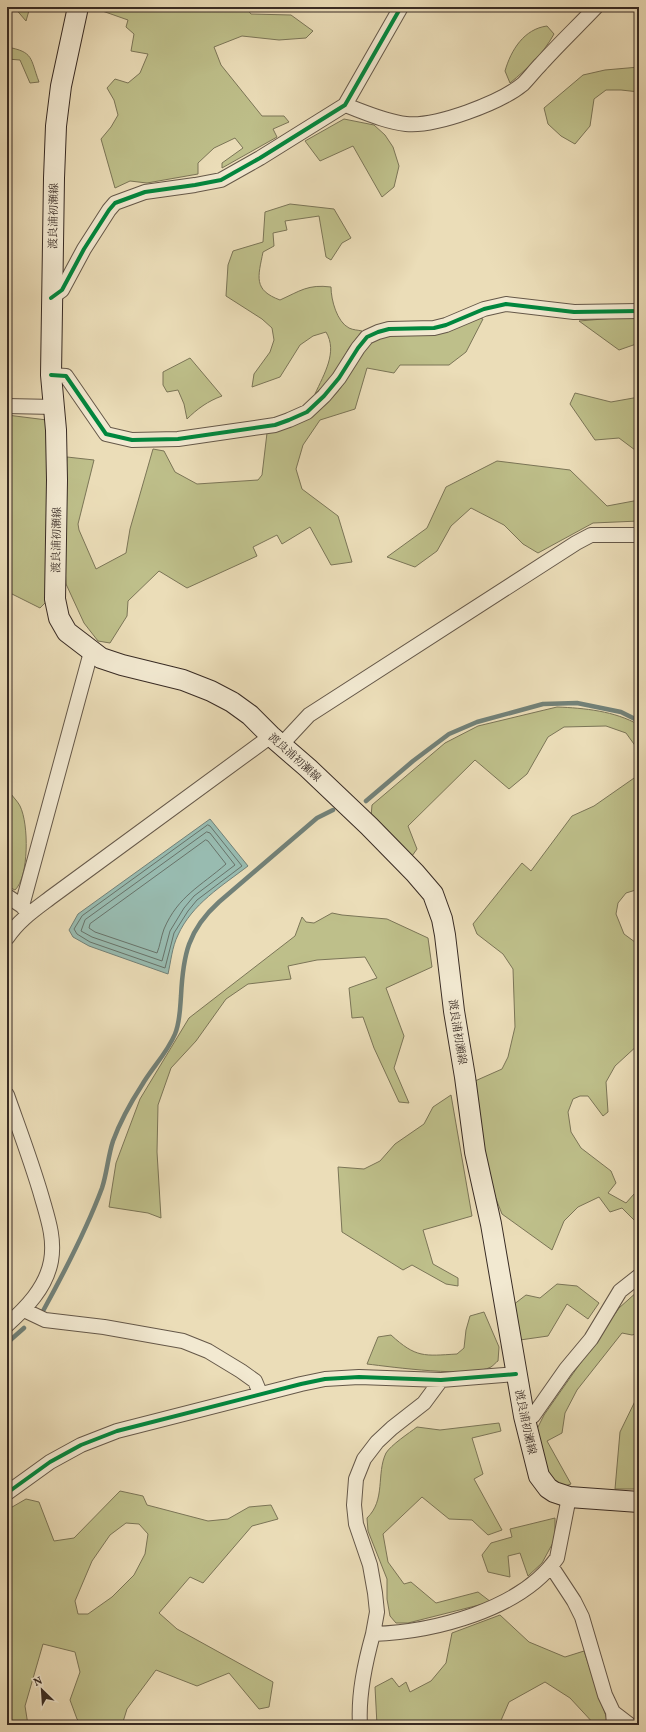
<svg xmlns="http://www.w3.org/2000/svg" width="646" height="1732" font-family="Vollkorn,'Noto Serif JP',serif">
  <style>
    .green { fill: #bebf8a; stroke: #7b7557; fill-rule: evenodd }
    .water { fill: #98bbb0; stroke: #728178 }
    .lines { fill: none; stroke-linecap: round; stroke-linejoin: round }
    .shore { stroke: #68736a; stroke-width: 1 }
    .stream { stroke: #728178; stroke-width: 4.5 }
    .street-casing { stroke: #655849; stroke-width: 16 }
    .secondary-casing { stroke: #382b24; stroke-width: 22 }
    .street { stroke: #f2e9d1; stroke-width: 14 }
    .secondary { stroke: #f2e9d1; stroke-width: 20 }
    .cycleway-casing { stroke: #f2e9d1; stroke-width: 6 }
    .cycleway { stroke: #00873e; stroke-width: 4 }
    .labels { text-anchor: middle; stroke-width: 3; stroke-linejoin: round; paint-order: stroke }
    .street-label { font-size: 11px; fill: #382b24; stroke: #f2e9d1 }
  </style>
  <rect width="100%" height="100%" fill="#ebddb8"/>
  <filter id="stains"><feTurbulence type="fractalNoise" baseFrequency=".005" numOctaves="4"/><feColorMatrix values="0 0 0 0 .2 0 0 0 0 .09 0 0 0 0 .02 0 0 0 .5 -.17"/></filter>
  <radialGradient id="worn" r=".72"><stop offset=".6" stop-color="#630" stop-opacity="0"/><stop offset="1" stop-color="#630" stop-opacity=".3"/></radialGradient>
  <path class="green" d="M14,7H30L26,21Z
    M91,7H245L251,14L291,15L313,31L306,38L279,40L242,36L214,47L221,65L262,116H284L289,122L273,129L277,137L222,168V163L243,148L235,138L214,148L198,163V174L147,183L130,181L115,188L101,139L111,127L118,115L114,100L107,88L115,79L128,83L140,73L148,54L131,51L134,34L126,27L128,20Z
    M547,26L554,34C543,54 528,68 510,83L505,71C511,50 524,29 547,26Z
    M7,47C34,52 30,58 39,82L30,83L20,60L7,59Z
    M639,67V92L621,90H606L594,99L590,126L575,144L561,136L548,124L544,108L583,75L605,70Z
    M344,119L374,125L385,135L393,147L399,166L394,187L382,197L353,146L320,161L305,141Z
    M290,204L334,209L351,238L342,243L331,260L326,257L319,216L285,221L287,230L273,233L274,246L263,252C258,277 253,290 280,300C300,291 308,284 331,287C331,300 337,322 349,328C353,330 358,330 362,331L349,348L334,375L315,394C324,374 338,352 326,332L313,336L300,345L280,377L252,387L254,374L270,352L274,340L272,328L262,319L226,296L228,265L233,251L263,242L265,212Z
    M639,316V343L619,350L579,321Z
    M476,317L483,319L466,352L449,365H400L394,373L367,368L355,409L320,420L303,445L296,469L302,489L338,516L352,562L331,565L310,527L282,544L277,535L253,547L257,556L187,588L159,571L128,601L127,616L110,643L98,641L84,623L66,584L62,516L67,457L94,460L78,524L79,530L96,569L126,553L130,529L153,449L164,451L175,472L197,484L258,480L262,475L267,433C299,428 326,410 344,383C348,378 350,370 353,364C357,357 364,348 370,342C384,329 454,321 476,317Z
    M190,358L222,396C208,401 197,409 187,419L184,404L178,390L167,392L163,385V372Z
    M575,393L611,402L639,397V453L619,438L595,440L570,404Z
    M7,415L47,420L48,440L46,602L40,608L10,593L7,601Z
    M497,461L570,470L607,506L639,500V521L593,523L538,553L523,544L504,525L471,508L451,526L437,551L415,567L387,557L427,528L446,487Z
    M557,707C584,708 615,711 639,725V889L626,893L618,903L616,914L624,934L639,945V1044L615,1066L606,1082L608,1112L603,1116L588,1096H580L573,1099L568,1112L571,1132L581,1148L611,1171L616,1183L608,1193L626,1203L634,1194L639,1201V1225L622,1208L610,1212L599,1197L578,1207L564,1221L552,1250L502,1214L487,1176L475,1081L502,1069L508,1057L515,1027L513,969L503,954L477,934L473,924L522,863L531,871L572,816L594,806L637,776L639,751L626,733L606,726L564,727L548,737L527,774L509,789L475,760L408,826L417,849L412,856L371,817L372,805L445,743L478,726Z
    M11,794C14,798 18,802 20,806C29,824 29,877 15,890L7,886V795Z
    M332,913L342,915L387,919L428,938L432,967L386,988L404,1036L394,1068L409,1103L399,1102L374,1048L363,1017L352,1018L349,988L377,978L365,957L317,960L288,966L291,979L248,984L226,999L196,1041L171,1068L158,1105L157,1152L161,1218L148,1213L109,1207L116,1163L140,1099L189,1018L295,936L302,917L306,922L314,923Z
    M451,1095L472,1216L423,1230L433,1264L458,1278V1286L446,1284L412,1265L403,1270L342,1232L338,1167L364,1169L380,1161L395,1144L424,1124L433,1107Z
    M557,1284L577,1286L599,1303L588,1319L567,1304L548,1336L520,1340L513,1305L526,1295L540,1298Z
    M638,1291L639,1333L632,1335L622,1333L577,1390L565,1413L562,1433L547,1441L571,1484L562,1487L546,1471L537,1429L544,1415L619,1308Z
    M484,1312L499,1347L498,1361C496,1362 494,1365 491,1367C471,1378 392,1367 367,1364L378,1337L391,1335C416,1358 424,1356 457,1354L464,1348L466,1330L470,1316Z
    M639,1393V1489H615L620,1432Z
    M499,1423L501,1431L472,1438L483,1474L474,1479L502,1530L488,1535L472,1520L449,1519L422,1497L383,1534L388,1562L404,1584L411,1582L436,1603L478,1592L491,1602L408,1623H396L390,1616L387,1599V1579L368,1531L367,1518C386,1500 376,1474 386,1453C391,1445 409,1433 417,1427L440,1430Z
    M120,1491L143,1496L147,1505L208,1521L228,1519L249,1507L271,1505L278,1519L252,1526L203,1583L190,1577L159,1613L177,1629L273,1682L269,1707L259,1709L229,1673L197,1686L156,1670L127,1709L122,1725H82L77,1719L70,1700L80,1672L75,1652L43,1644L25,1706L28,1725H7V1510L26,1499L39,1502L54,1541L74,1538ZM126,1523L139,1524L148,1534L145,1554L134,1575L112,1597L88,1614H78L75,1601L92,1561L110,1535Z
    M555,1518V1539L542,1563L528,1576L520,1553L508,1556L510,1577L488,1572L482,1555L491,1543L512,1537L510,1529Z
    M500,1615L529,1642L565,1657L584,1651L607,1719L605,1725H595L570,1698L545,1682L509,1702L499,1725H476L467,1721L449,1725H377L375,1687L392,1678L399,1687L406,1682L410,1692L431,1681L446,1663L452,1633Z"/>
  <path class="water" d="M210,819L248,866C222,886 192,904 178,935C172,947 171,961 168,974L89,946L73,937L69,930L78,914Z"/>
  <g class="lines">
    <path class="shore" d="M208,825L210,826L242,866L197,900L188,911L174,933L165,968L90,942L77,934L74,929L82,916Z
      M207,832L210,833L235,865L194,896L184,908L170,931L162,961L92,937L81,931L85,920Z
      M206,840L208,841L226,864C201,886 178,896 164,929C161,937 160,946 157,953L95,932L89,928L90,924Z"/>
    <path class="stream" d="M366,801L413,761L449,734L477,722L543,704L577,703L621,712L639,721
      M43,1311C65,1271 86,1231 102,1188C107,1173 108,1156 113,1141C120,1122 131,1102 142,1085C152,1068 167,1053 175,1034C180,1022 180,1009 181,996C183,955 188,930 219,902L317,818L333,810
      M7,1343L24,1328"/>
    <defs>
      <path id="street" d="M345,105C364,112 386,122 406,124C436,127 500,103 523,84C529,78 535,70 541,64C559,44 578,26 596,7
        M51,298L62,290L84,249L109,210L115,203L145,192L195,185L221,180L260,158L345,105L401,7
        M51,375L66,376L106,434L132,440L178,439L275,425L289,420L307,412L324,396L339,378L358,348L367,337L378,332L389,329L434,328L446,325L484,309L506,304L574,312L639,311
        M7,406L54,407
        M282,744L309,715L576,543L591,535H639
        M7,896L22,906L27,912
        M22,906L91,652
        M7,938C18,921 34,910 50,898L271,736
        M7,1095C19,1129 32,1163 42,1198C48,1219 55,1239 51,1261C46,1288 26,1308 7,1325
        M24,1310L45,1320L104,1327L183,1341L208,1351L241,1371L255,1381L260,1393
        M524,1416H533L566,1369L591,1339L620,1291L639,1276
        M7,1493L50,1462L81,1445L117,1431L301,1384L325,1379L359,1377L441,1380L516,1374
        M551,1566L574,1601L582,1617L605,1695L613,1712L614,1725
        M373,1634L377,1612L375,1593L370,1565L356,1524L354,1505L356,1479L364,1459L377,1442L392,1428L424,1403L441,1380
        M613,1712L630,1725
        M360,1725C358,1694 365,1663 373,1634C433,1632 521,1610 557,1558L569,1497"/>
      <path id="secondary" d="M78,7L61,86L56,126L54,178L51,375L56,430L57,480L55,599L59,618L67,632L101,658L122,665L183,680L211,691L232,702L250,715L271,736L308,768L369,826L415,873L433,894L442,919L445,935L454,1011L465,1077L475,1152L491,1224L524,1416L539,1476L548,1488L554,1492L569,1497L639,1502"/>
    </defs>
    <use href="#street" class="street-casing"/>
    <use href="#secondary" class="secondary-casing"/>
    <use href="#street" class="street"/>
    <use href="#secondary" class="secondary"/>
    <defs>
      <path id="cycleway" d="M51,298L62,290L84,249L109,210L115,203L145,192L195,185L221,180L260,158L345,105L401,7
        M51,375L66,376L106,434L132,440L178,439L275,425L289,420L307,412L324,396L339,378L358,348L367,337L378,332L389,329L434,328L446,325L484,309L506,304L574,312L639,311
        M7,1493L50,1462L81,1445L117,1431L301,1384L325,1379L359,1377L441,1380L516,1374"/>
    </defs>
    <use href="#cycleway" class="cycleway-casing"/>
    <use href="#cycleway" class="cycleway"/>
  </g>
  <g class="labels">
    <g class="street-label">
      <text transform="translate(53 216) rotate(-89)" y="4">渡良浦初瀬線</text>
      <text transform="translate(56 540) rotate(-89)" y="4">渡良浦初瀬線</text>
      <text transform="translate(295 757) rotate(42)" y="4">渡良浦初瀬線</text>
      <text transform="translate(458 1032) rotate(81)" y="4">渡良浦初瀬線</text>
      <text transform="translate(526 1422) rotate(78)" y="4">渡良浦初瀬線</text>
    </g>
  </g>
  <rect width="646" height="1732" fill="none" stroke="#ebddb8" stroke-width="24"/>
  <rect x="8" y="8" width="630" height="1716" fill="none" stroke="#382b24" stroke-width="2"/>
  <rect x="12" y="12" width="622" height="1708" fill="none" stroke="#382b24"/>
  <g transform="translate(42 1690) rotate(335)" stroke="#f2e9d1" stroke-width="3" paint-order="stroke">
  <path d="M0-3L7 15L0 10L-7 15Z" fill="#382b24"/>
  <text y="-6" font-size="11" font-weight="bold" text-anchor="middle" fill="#382b24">N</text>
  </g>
  <rect width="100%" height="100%" filter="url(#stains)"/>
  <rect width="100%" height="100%" fill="url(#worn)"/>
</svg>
